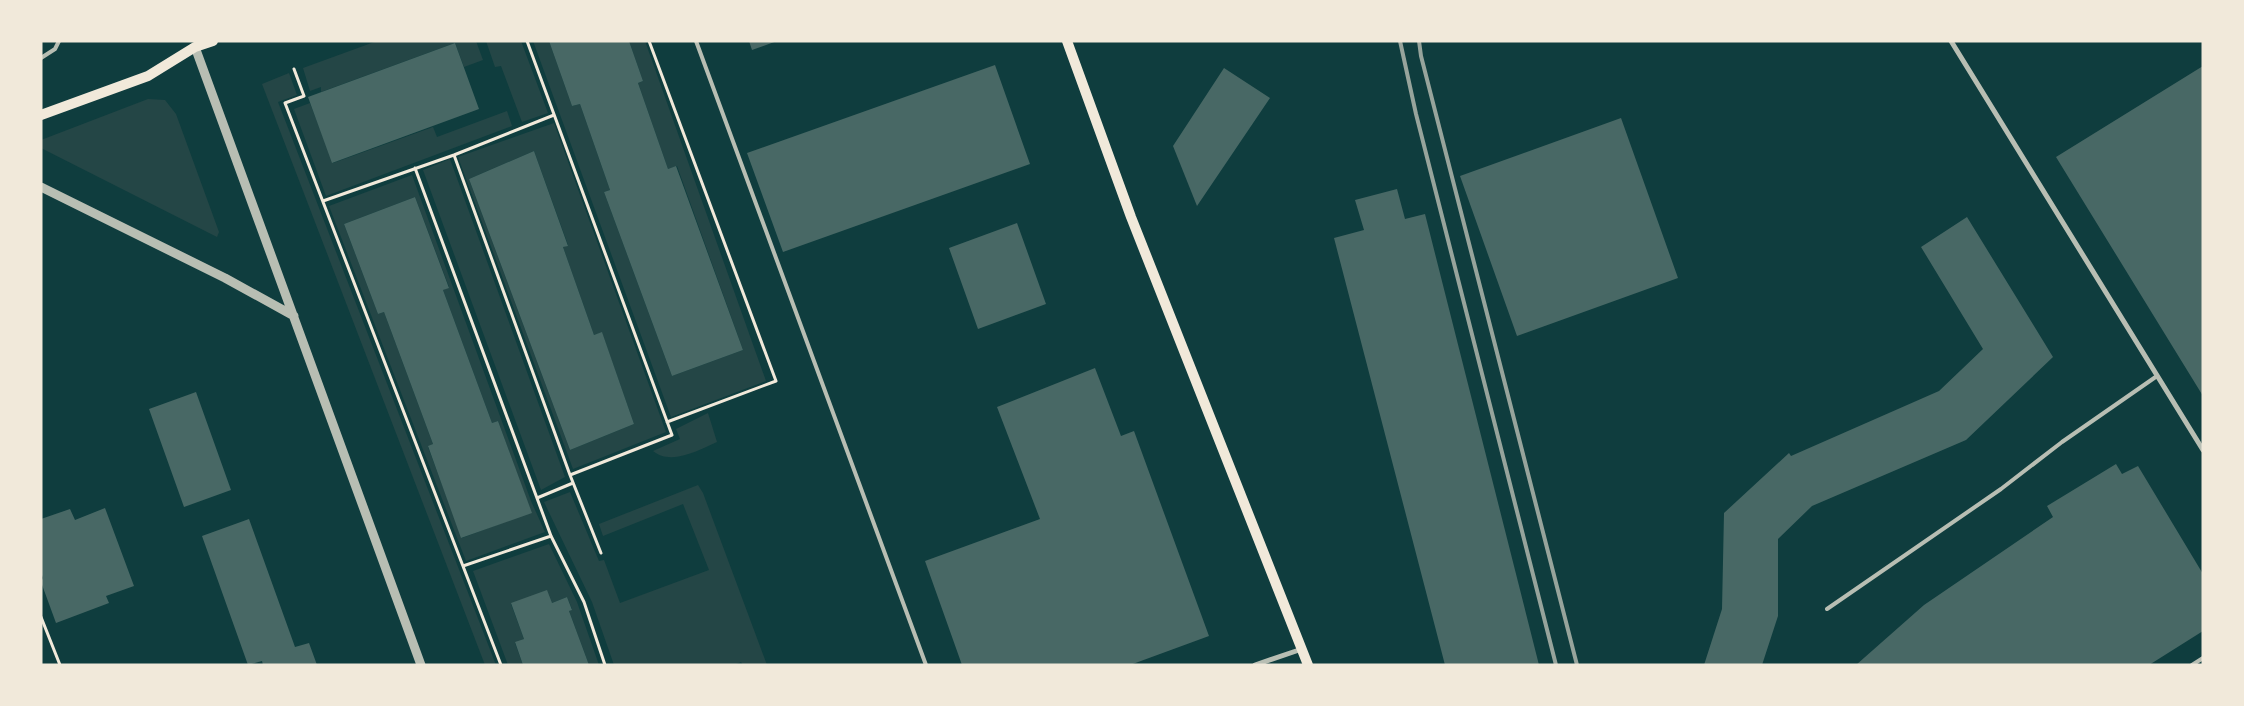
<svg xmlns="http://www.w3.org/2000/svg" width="2244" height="706" font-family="Arial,sans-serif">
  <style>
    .green { fill: #244646; fill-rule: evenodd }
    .building { fill: #486865 }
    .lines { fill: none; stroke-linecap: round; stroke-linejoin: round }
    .path { stroke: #f1e9da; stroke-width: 3 }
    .service { stroke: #b8beb3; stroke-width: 4 }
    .minor { stroke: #b8beb3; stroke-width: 5 }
    .tertiary { stroke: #b8beb3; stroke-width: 9 }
    .secondary { stroke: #f1e9da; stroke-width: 10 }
    .rail { stroke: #97a49c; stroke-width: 4 }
  </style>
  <rect width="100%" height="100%" fill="#0f3d3e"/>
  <path class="green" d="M377,41H476L483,60L464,67L455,43L321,92V87L310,91L303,68Z
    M486,41H521L548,113L522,122L501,66L495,67Z
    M533,41H549L572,106L580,104L610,190L604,192L672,376L743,350L677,166L668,169L638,83L643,81L629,41H645L766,381L671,417Z
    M289,73L297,95L278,102L496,665H485L262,84Z
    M148,99L165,100L176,114L219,232L217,237L41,148V140Z
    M310,103L333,163L433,127L437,137L507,111L512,126L326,196L294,109Z
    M554,123L666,432L573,469L458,157ZM534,151L568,245L563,247L594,335L602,333L634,424L570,450L469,179Z
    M450,159L565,477L541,490L423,170Z
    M412,175L531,501L545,532L466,561L329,206ZM415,197L449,287L443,290L492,423L498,421L531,512L462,538L428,447L433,444L384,312L378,314L344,224Z
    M708,413L717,442C699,450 671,466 653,451L680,439L676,429Z
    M698,485L703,493L767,665H743L741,662L734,665H614L592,602L544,502L570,492L599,561L604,560L620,603L709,570L683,504L603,536L599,524Z
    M549,544L577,602L599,665H589L569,611L572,609L567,597L552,603L511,604L524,639L515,643L523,665H508L473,571Z"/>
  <path class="building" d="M549,41H629L643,81L638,83L668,169L676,166L743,350L672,376L604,192L610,190L580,104L572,106Z
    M749,41H777L752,50Z
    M455,43L479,109L332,163L308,97Z
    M995,65L1030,164L783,252L747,153Z
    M2203,66V396L2056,157Z
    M1224,68L1270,98L1197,206L1173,146Z
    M1621,118L1678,278L1517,336L1460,176Z
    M534,151L568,246L563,247L594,335L602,332L634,424L570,450L469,179Z
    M1397,189L1405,219L1425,214L1539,665H1445L1334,238L1364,230L1355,200Z
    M415,197L449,288L443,290L492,423L498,421L532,513L461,538L428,446L433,444L384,312L378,314L344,224Z
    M1967,217L2053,357L1966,440L1812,506L1778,539V616L1762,665H1704L1722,609L1724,513L1789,453L1791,456L1939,391L1983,349L1921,247Z
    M1017,223L1046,304L978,329L949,248Z
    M1095,368L1121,436L1134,431L1209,636L1130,665H962L925,561L1040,519L997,407Z
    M196,392L231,490L184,507L149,409Z
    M2116,464L2122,474L2138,466L2203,574V631L2149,665H1856L1924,605L2053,517L2047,506Z
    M105,508L134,586L106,596L109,603L56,623L41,582L43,578L41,572V519L70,509L75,520Z
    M249,519L295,647L309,643L317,665H263L262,661L248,665L202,536Z
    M547,590L552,603L567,597L572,610L569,611L589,665H523L515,642L524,639L511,603Z"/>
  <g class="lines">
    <path class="path" d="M527,41L672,435L570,475
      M649,41L776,381L667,422
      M294,69L304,96L285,103L501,665
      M454,155L570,475L601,553
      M415,168L551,536L584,602L605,665
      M323,201L454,155L554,115
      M537,498L573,483
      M463,566L551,536
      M41,617L60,665"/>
    <path class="service" d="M696,41L926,665
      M41,58L55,49L59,41
      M1827,609L2001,489L2062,442L2157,376
      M2192,665L2203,658"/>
    <path class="minor" d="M1951,41L2203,450
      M1255,665L1302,649"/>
    <path class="tertiary" d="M195,47L421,665
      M41,187L225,278L294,316"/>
    <path class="secondary" d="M1067,41L1131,217L1308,665
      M41,115L148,76L195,47L213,41"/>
    <path class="rail" d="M1400,41L1416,114L1556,665
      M1419,41L1421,56L1577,665"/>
  </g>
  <rect width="2244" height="706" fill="none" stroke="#f1e9da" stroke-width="85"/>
</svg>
